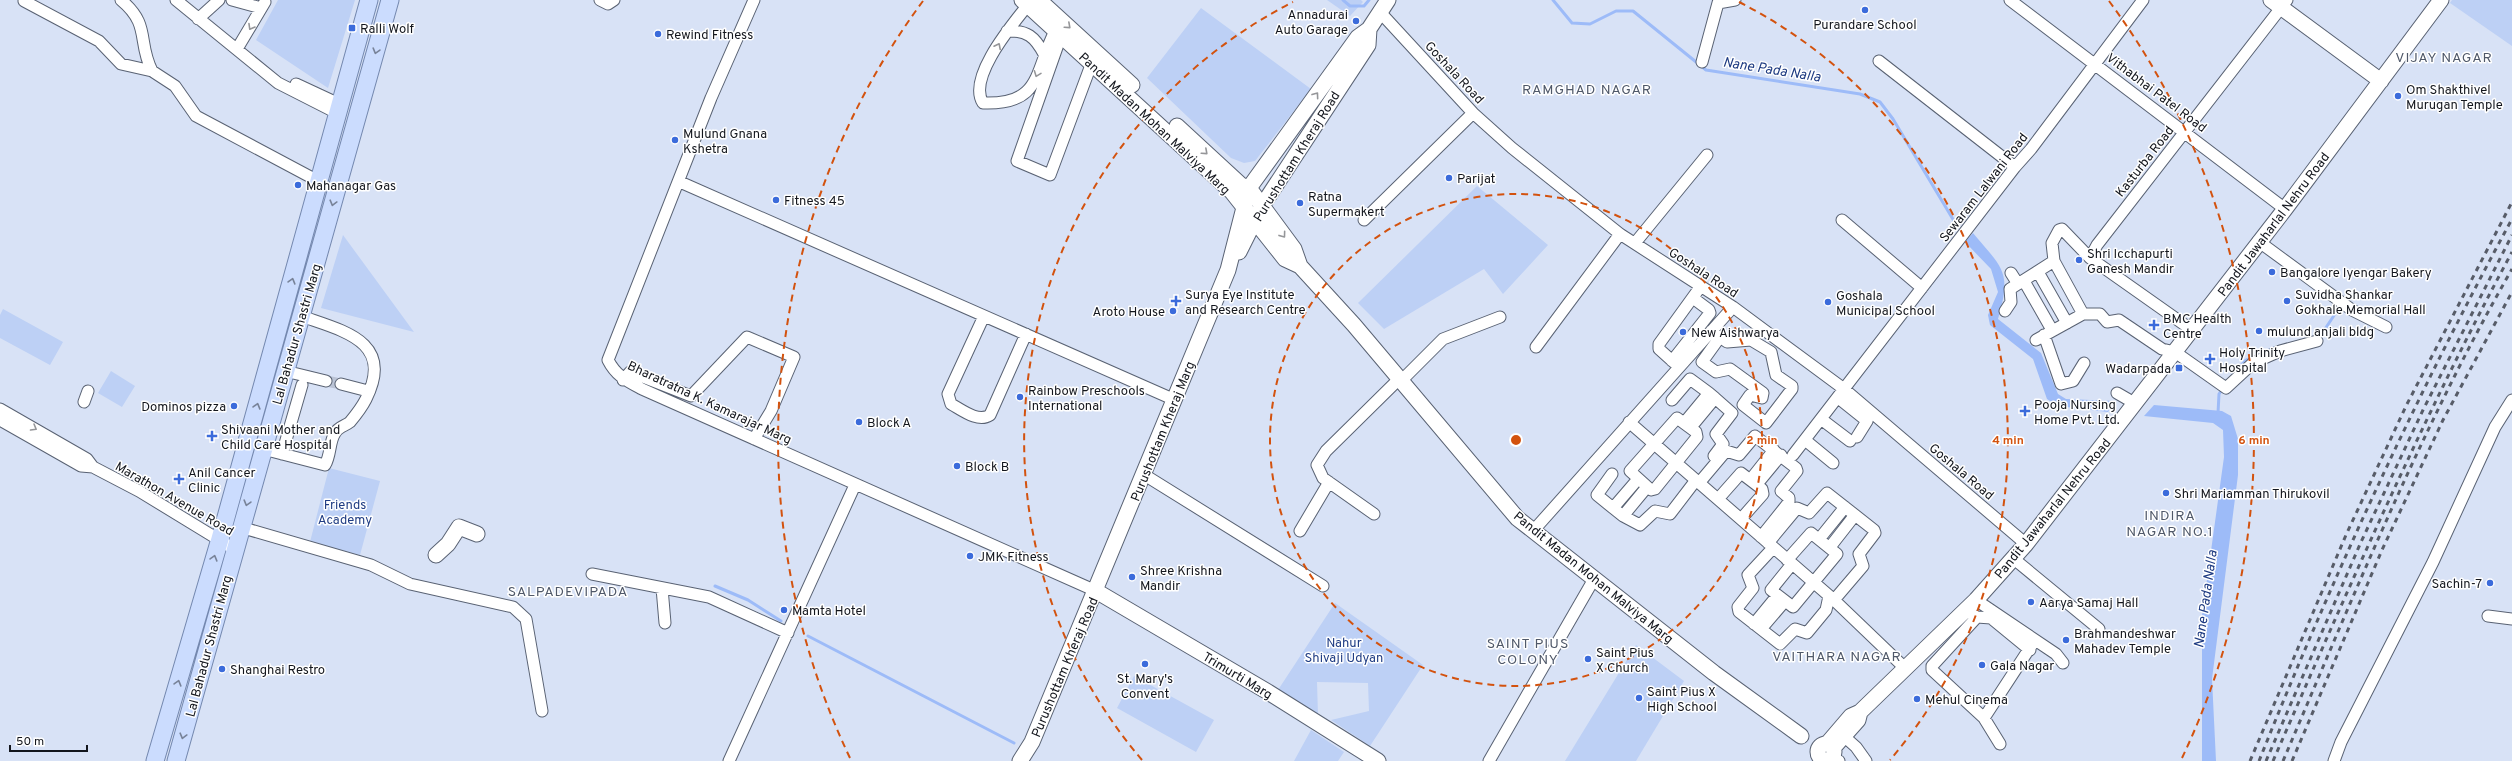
<svg xmlns="http://www.w3.org/2000/svg" width="2512" height="761" font-family="Overpass,sans-serif">
  <style>
    .green { fill: #bdd0f5 }
    .water { fill: #9dbbf8 }
    .lines { fill: none; stroke-linecap: round; stroke-linejoin: round }
    .stream { stroke: #9dbbf8; stroke-width: 3 }
    .street-tunnel { stroke: #bac3d5; stroke-width: 11; stroke-dasharray: 11 5.5; stroke-linecap: butt }
    .street-casing { stroke: #596273; stroke-width: 13 }
    .secondary-casing { stroke: #596273; stroke-width: 17 }
    .primary-casing { stroke: #7488af; stroke-width: 19 }
    .street { stroke: #fff; stroke-width: 11 }
    .secondary { stroke: #fff; stroke-width: 15 }
    .primary { stroke: #cbdcfe; stroke-width: 17 }
    .rail { stroke: #575c68; stroke-width: 3; stroke-dasharray: 5 5; stroke-linecap: butt }
    .oneway { stroke: #959699 }
    .oneway2 { stroke: #788399 }
    .ring { fill: none; stroke: #d3520e; stroke-width: 2; stroke-dasharray: 7 5 }
    .poi-dot { fill: #3b6bdb; stroke: #fff; stroke-width: 1.5 }
    .labels { text-anchor: middle; stroke-width: 3; stroke-linejoin: round; paint-order: stroke }
    .poi-label { font-size: 13px; fill: #13161d; stroke: #fff; text-anchor: start }
    .street-label { font-size: 13px; fill: #13161d; stroke: #fff }
    .park-label { font-size: 13px; fill: #1f3c83; stroke: #fff }
    .neighbourhood-label { font-size: 14px; letter-spacing: 1px; fill: #4f5869; stroke: #fff }
    .water-label { font-size: 14px; font-style: italic; fill: #1d3a81; stroke: #fff }
    .centre { fill: #d3520e; stroke: #fff; stroke-width: 2 }
    .ring-label { font-size: 12px; text-anchor: middle; font-weight: bold; fill: #d3520e; stroke: #fff; stroke-width: 3; stroke-linejoin: round; paint-order: stroke }
  </style>
  <rect width="100%" height="100%" fill="#d8e2f6"/>
  <path class="green" d="M278,0H355L328,88L256,40Z
    M1327,0H1361L1363,2L1350,16Z
    M2452,0H2512V46L2450,3Z
    M1201,8L1311,89L1255,161L1244,163L1231,158L1147,78Z
    M1477,186L1548,245L1503,294L1484,269L1384,329L1358,303Z
    M343,235L414,332L321,308Z
    M3,309L63,342L50,365L0,338V315Z
    M111,371L135,386L122,407L98,393Z
    M329,468L380,481L360,555L310,542Z
    M1335,603L1423,665L1370,746L1331,720L1369,711L1368,683L1317,682L1318,715L1278,690Z
    M1636,645L1684,681L1636,761H1565Z
    M1134,676L1214,720L1196,752L1117,708Z
    M1311,730L1344,752L1338,761H1294Z"/>
  <path class="water" d="M1973,233C2003,269 2012,271 1998,319L2041,353L2058,394L2066,399L2115,401L2108,412L2058,406L2047,399L2033,359L1990,325L1988,315L1998,292L1991,269L1965,242Z
    M2154,405L2222,411L2231,416L2238,439V475L2212,679L2216,761H2202V616L2224,457L2223,430L2213,423L2144,416Z"/>
  <g class="lines">
    <path class="stream" d="M1343,0L1350,6H1364L1369,0
      M1553,0L1572,23L1590,24L1616,11H1633L1706,70L1860,94L1880,102L1893,119L1954,221
      M2315,336L2321,335L2339,308
      M2233,374L2246,360L2273,348
      M2218,413L2219,394L2223,388
      M715,586L748,600L781,621
      M808,636L1014,743"/>
    <path class="street-tunnel" d="M326,381L341,384"/>
    <defs>
      <path id="street" d="M121,0C151,25 137,41 152,71
        M176,0L278,83L337,113
        M232,0L261,8
        M600,0L608,4L614,0
        M754,0L711,98L608,360C616,376 627,381 642,389L1096,591
        M2010,0L2285,209
        M24,1L99,41L121,64L152,71L175,86L196,116L320,182
        M1027,6C1012,25 967,78 983,103C1042,105 1034,72 1055,31
        M1379,11L1473,113L1512,148L1620,234L1733,307L1844,389L2026,544
        M198,19L219,0
        M1007,31C1027,30 1035,37 1044,54
        M1061,36L1017,161L1050,175L1094,57
        M237,49L265,2
        M1879,61L2015,167
        M1702,62L1718,3L1735,0
        M296,84L339,104
        M680,182L1175,400
        M1364,220L1473,113
        M1842,220L1922,288
        M2258,241L2352,310L2386,327
        M1635,243L1707,155
        M2090,258L2097,245L2287,0
        M2054,261L2083,314
        M2038,272L2067,323
        M2011,273L2018,284
        M2024,281L2052,330
        M2005,311L2011,302L2010,289L2054,261L2052,243L2059,230L2062,229L2090,258L2192,330
        M984,316L948,394L951,404C962,410 978,423 990,415L1026,334
        M1711,331L1727,342L1751,340L1771,352L1776,375L1792,386V389L1766,423L1743,405L1750,395L1762,398L1763,393L1730,369L1716,372L1702,362L1720,337
        M2044,335L2061,384L2073,381L2084,363
        M2036,340L2083,314H2100L2107,322L2119,320L2162,349L2175,352L2226,388L2253,363L2280,351L2317,341
        M1536,347L1620,234
        M1672,361L1710,313L1709,310L1693,298
        M1679,367L1659,349V344L1701,286
        M285,371L326,381
        M623,380L630,372L691,396L747,337L794,357L771,411L754,439
        M1401,381L1443,339L1500,317
        M341,384L368,391
        M2117,393L2136,404
        M1672,400L1690,379L1709,393
        M1842,401L1867,421L1857,437
        M84,402L88,391
        M0,409L87,459L93,467L139,491L234,549
        M1677,418L1696,432L1697,437L1655,489L1651,490L1630,471Z
        M1821,419L1850,441
        M0,420L81,466L93,467
        M1629,422L1834,600L1906,669
        M1685,422L1709,393L1715,398L1691,427
        M1805,440L1833,463
        M263,449L325,465C331,455 329,442 335,433C338,427 345,426 350,422C355,416 362,407 366,399C395,341 343,331 301,316
        M282,454L302,385
        M1793,455L2015,167L2031,149L2143,0
        M1714,456L1723,444L1716,434L1732,413L1715,398
        M1143,474L1323,586
        M1612,474L1597,495L1613,508
        M1638,479L1613,508L1623,516L1647,487
        M1751,479L1774,450
        M1699,483L1726,451L1739,455L1755,436L1796,468L1797,471L1781,491L1789,498V502L1761,537
        M1757,484L1781,455
        M1718,499L1741,473L1762,489L1763,494L1741,519
        M1374,514L1323,478L1317,465L1326,451L1399,379
        M1623,516L1640,525L1655,511L1670,514L1696,480
        M240,527L371,565L410,584L513,607L526,619L542,711
        M1300,531L1329,482
        M1533,531L1733,307
        M1820,538L1845,507
        M1768,543L1797,508L1809,513L1827,493L1874,530L1875,533L1859,554L1863,566L1834,600
        M1830,547L1855,515
        M1773,548L1748,575L1753,588L1738,607L1739,612L1780,644L1795,629L1807,633L1826,610L1829,596
        M2014,559L2099,629
        M1787,560L1811,533L1837,554L1793,607L1771,590L1792,564
        M592,574L709,597L788,633
        M662,588L665,623
        M1976,600L2056,654L2063,663
        M1971,614L1977,617L1991,618L2030,650
        M2488,616L2512,619
        M1977,617L1932,666V670L1984,718
        M1754,624L1777,596
        M1761,629L1785,601
        M1838,731L1856,747L1866,761
        M2000,744L1984,718L2035,640
        M1831,758L1839,761
        M729,761L855,485
        M1489,761L1594,579
        M2334,761L2341,742L2433,562L2495,427L2512,400"/>
      <path id="secondary" d="M1022,0L1232,192L1285,259L1300,266L1354,325L1517,518L1714,673L1801,736
        M1039,0L1132,85
        M2271,0L2381,81
        M1177,126L1241,185L1249,188L1294,249L1300,266
        M1239,252L1262,206L1368,45L1369,29
        M436,555L448,544L459,527L477,534
        M1096,591L1268,692L1378,761
        M1860,712L1976,600L2026,544L2285,209L2441,0
        M1827,744L1851,716L1860,712L1858,720L1833,748
        M1818 752a8 8 0 1 1 16 0a8 8 0 1 1-16 0Z
        M1020,761L1032,742L1228,270L1249,188L1358,37L1369,29L1388,0"/>
      <path id="primary" d="M155,761L220,539L369,0
        M176,761L390,0"/>
    </defs>
    <use href="#street" class="street-casing"/>
    <use href="#secondary" class="secondary-casing"/>
    <use href="#primary" class="primary-casing"/>
    <use href="#street" class="street"/>
    <use href="#secondary" class="secondary"/>
    <use href="#primary" class="primary"/>
    <path class="rail" d="M2250,761L2346,535L2406,406L2512,202
      M2259,761C2333,576 2417,394 2512,219
      M2266,761L2361,542L2423,410L2512,235
      M2273,761C2348,589 2423,417 2512,252
      M2283,761C2354,595 2422,426 2512,269
      M2292,761L2382,550L2443,420L2512,292"/>
  </g>
  <defs><path id="oneway-chevron" d="M-2-3.5L2.5 0L-2 3.5" fill="none" stroke-width="1.6" stroke-linecap="round" stroke-linejoin="round"/></defs>
  <g class="oneway">
    <use href="#oneway-chevron" transform="translate(1068 26) rotate(42)"/>
    <use href="#oneway-chevron" transform="translate(251 27) rotate(120)"/>
    <use href="#oneway-chevron" transform="translate(998 46) rotate(-63)"/>
    <use href="#oneway-chevron" transform="translate(1037 74) rotate(111)"/>
    <use href="#oneway-chevron" transform="translate(1316 95) rotate(-54)"/>
    <use href="#oneway-chevron" transform="translate(1205 152) rotate(42)"/>
    <use href="#oneway-chevron" transform="translate(1283 235) rotate(54)"/>
    <use href="#oneway-chevron" transform="translate(34 428) rotate(30)"/>
  </g>
  <g class="oneway2">
    <use href="#oneway-chevron" transform="translate(376 51) rotate(106)"/>
    <use href="#oneway-chevron" transform="translate(333 203) rotate(105)"/>
    <use href="#oneway-chevron" transform="translate(292 281) rotate(-74)"/>
    <use href="#oneway-chevron" transform="translate(257 406) rotate(-74)"/>
    <use href="#oneway-chevron" transform="translate(247 503) rotate(106)"/>
    <use href="#oneway-chevron" transform="translate(214 558) rotate(-74)"/>
    <use href="#oneway-chevron" transform="translate(178 683) rotate(-74)"/>
    <use href="#oneway-chevron" transform="translate(183 736) rotate(105)"/>
  </g>
  <g class="ring">
    <circle cx="1516" cy="440" r="246"/>
    <path d="M1142 760A492 492 0 0 1 1293 2M1739 2A492 492 0 0 1 1890 760"/>
    <path d="M850 758A738 738 0 0 1 923 1M2109 1A738 738 0 0 1 2182 758"/>
  </g>
  <g class="poi-dot">
    <circle cx="1865" cy="10" r="4"/>
    <circle cx="1356" cy="21" r="4"/>
    <rect x="348" y="24" width="8" height="8" rx="2"/>
    <circle cx="658" cy="34" r="4"/>
    <circle cx="2398" cy="96" r="4"/>
    <circle cx="675" cy="140" r="4"/>
    <circle cx="1449" cy="178" r="4"/>
    <circle cx="298" cy="185" r="4"/>
    <circle cx="776" cy="200" r="4"/>
    <circle cx="1300" cy="203" r="4"/>
    <circle cx="2079" cy="260" r="4"/>
    <circle cx="2272" cy="272" r="4"/>
    <path d="M1174 295h4v4h4v4h-4v4h-4v-4h-4v-4h4z"/>
    <circle cx="2287" cy="301" r="4"/>
    <circle cx="1828" cy="302" r="4"/>
    <circle cx="1173" cy="311" r="4"/>
    <path d="M2152 319h4v4h4v4h-4v4h-4v-4h-4v-4h4z"/>
    <circle cx="2259" cy="331" r="4"/>
    <circle cx="1683" cy="332" r="4"/>
    <path d="M2208 353h4v4h4v4h-4v4h-4v-4h-4v-4h4z"/>
    <rect x="2175" y="364" width="8" height="8" rx="2"/>
    <circle cx="1020" cy="397" r="4"/>
    <circle cx="234" cy="406" r="4"/>
    <path d="M2023 405h4v4h4v4h-4v4h-4v-4h-4v-4h4z"/>
    <circle cx="859" cy="422" r="4"/>
    <path d="M210 430h4v4h4v4h-4v4h-4v-4h-4v-4h4z"/>
    <circle cx="957" cy="466" r="4"/>
    <path d="M177 473h4v4h4v4h-4v4h-4v-4h-4v-4h4z"/>
    <circle cx="2166" cy="493" r="4"/>
    <circle cx="970" cy="556" r="4"/>
    <circle cx="1132" cy="577" r="4"/>
    <circle cx="2490" cy="583" r="4"/>
    <circle cx="2031" cy="602" r="4"/>
    <circle cx="784" cy="610" r="4"/>
    <circle cx="2066" cy="640" r="4"/>
    <circle cx="1588" cy="659" r="4"/>
    <circle cx="1145" cy="664" r="4"/>
    <circle cx="1982" cy="665" r="4"/>
    <circle cx="222" cy="669" r="4"/>
    <circle cx="1639" cy="698" r="4"/>
    <circle cx="1917" cy="699" r="4"/>
  </g>
  <g class="labels">
    <g class="poi-label">
      <text x="1348" y="19" text-anchor="end">Annadurai<tspan x="1348" dy="15">Auto Garage</tspan></text>
      <text x="1865" y="29" text-anchor="middle">Purandare School</text>
      <text x="360" y="33">Ralli Wolf</text>
      <text x="666" y="39">Rewind Fitness</text>
      <text x="2406" y="94">Om Shakthivel<tspan x="2406" dy="15">Murugan Temple</tspan></text>
      <text x="683" y="138">Mulund Gnana<tspan x="683" dy="15">Kshetra</tspan></text>
      <text x="1457" y="183">Parijat</text>
      <text x="306" y="190">Mahanagar Gas</text>
      <text x="1308" y="201">Ratna<tspan x="1308" dy="15">Supermakert</tspan></text>
      <text x="784" y="205">Fitness 45</text>
      <text x="2087" y="258">Shri Icchapurti<tspan x="2087" dy="15">Ganesh Mandir</tspan></text>
      <text x="2280" y="277">Bangalore Iyengar Bakery</text>
      <text x="1185" y="299">Surya Eye Institute<tspan x="1185" dy="15">and Research Centre</tspan></text>
      <text x="2295" y="299">Suvidha Shankar<tspan x="2295" dy="15">Gokhale Memorial Hall</tspan></text>
      <text x="1836" y="300">Goshala<tspan x="1836" dy="15">Municipal School</tspan></text>
      <text x="1165" y="316" text-anchor="end">Aroto House</text>
      <text x="2163" y="323">BMC Health<tspan x="2163" dy="15">Centre</tspan></text>
      <text x="2267" y="336">mulund anjali bldg</text>
      <text x="1691" y="337">New Aishwarya</text>
      <text x="2219" y="357">Holy Trinity<tspan x="2219" dy="15">Hospital</tspan></text>
      <text x="2171" y="373" text-anchor="end">Wadarpada</text>
      <text x="1028" y="395">Rainbow Preschools<tspan x="1028" dy="15">International</tspan></text>
      <text x="2034" y="409">Pooja Nursing<tspan x="2034" dy="15">Home Pvt. Ltd.</tspan></text>
      <text x="226" y="411" text-anchor="end">Dominos pizza</text>
      <text x="867" y="427">Block A</text>
      <text x="221" y="434">Shivaani Mother and<tspan x="221" dy="15">Child Care Hospital</tspan></text>
      <text x="965" y="471">Block B</text>
      <text x="188" y="477">Anil Cancer<tspan x="188" dy="15">Clinic</tspan></text>
      <text x="2174" y="498">Shri Mariamman Thirukovil</text>
      <text x="978" y="561">JMK Fitness</text>
      <text x="1140" y="575">Shree Krishna<tspan x="1140" dy="15">Mandir</tspan></text>
      <text x="2482" y="588" text-anchor="end">Sachin-7</text>
      <text x="2039" y="607">Aarya Samaj Hall</text>
      <text x="792" y="615">Mamta Hotel</text>
      <text x="2074" y="638">Brahmandeshwar<tspan x="2074" dy="15">Mahadev Temple</tspan></text>
      <text x="1596" y="657">Saint Pius<tspan x="1596" dy="15">X Church</tspan></text>
      <text x="1990" y="670">Gala Nagar</text>
      <text x="230" y="674">Shanghai Restro</text>
      <text x="1145" y="683" text-anchor="middle">St. Mary's<tspan x="1145" dy="15">Convent</tspan></text>
      <text x="1647" y="696">Saint Pius X<tspan x="1647" dy="15">High School</tspan></text>
      <text x="1925" y="704">Mehul Cinema</text>
    </g>
    <g class="street-label">
      <text transform="translate(1455 72) rotate(47)" y="5">Goshala Road</text>
      <text transform="translate(2157 92) rotate(37)" y="5">Vithabhai Patel Road</text>
      <text transform="translate(1155 123) rotate(43)" y="5">Pandit Madan Mohan Malviya Marg</text>
      <text transform="translate(1296 156) rotate(-58)" y="5">Purushottam Kheraj Road</text>
      <text transform="translate(2144 161) rotate(-52)" y="5">Kasturba Road</text>
      <text transform="translate(1983 187) rotate(-52)" y="5">Sewaram Lalwani Road</text>
      <text transform="translate(2273 224) rotate(-53)" y="5">Pandit Jawaharlal Nehru Road</text>
      <text transform="translate(1704 272) rotate(33)" y="5">Goshala Road</text>
      <text transform="translate(296 334) rotate(-74)" y="5">Lal Bahadur Shastri Marg</text>
      <text transform="translate(710 402) rotate(25)" y="5">Bharatratna K. Kamarajar Marg</text>
      <text transform="translate(1162 431) rotate(-68)" y="5">Purushottam Kheraj Marg</text>
      <text transform="translate(1962 471) rotate(40)" y="5">Goshala Road</text>
      <text transform="translate(175 498) rotate(30)" y="5">Marathon Avenue Road</text>
      <text transform="translate(2052 508) rotate(-51)" y="5">Pandit Jawaharlal Nehru Road</text>
      <text transform="translate(1594 577) rotate(39)" y="5">Pandit Madan Mohan Malviya Marg</text>
      <text transform="translate(208 646) rotate(-75)" y="5">Lal Bahadur Shastri Marg</text>
      <text transform="translate(1064 667) rotate(-67)" y="5">Purushottam Kheraj Road</text>
      <text transform="translate(1238 675) rotate(31)" y="5">Trimurti Marg</text>
    </g>
    <g class="park-label">
      <text x="345" y="509">Friends<tspan x="345" dy="15">Academy</tspan></text>
      <text x="1344" y="647">Nahur<tspan x="1344" dy="15">Shivaji Udyan</tspan></text>
    </g>
    <g class="neighbourhood-label">
      <text x="2444" y="62">VIJAY NAGAR</text>
      <text x="1587" y="94">RAMGHAD NAGAR</text>
      <text x="2170" y="520">INDIRA<tspan x="2170" dy="16">NAGAR NO.1</tspan></text>
      <text x="568" y="596">SALPADEVIPADA</text>
      <text x="1528" y="648">SAINT PIUS<tspan x="1528" dy="16">COLONY</tspan></text>
      <text x="1837" y="661">VAITHARA NAGAR</text>
    </g>
    <g class="water-label">
      <text transform="translate(1772 69) rotate(9)" y="5">Nane Pada Nalla</text>
      <text transform="translate(2205 599) rotate(-82)" y="5">Nane Pada Nalla</text>
    </g>
  </g>
  <circle cx="1516" cy="440" r="6" class="centre"/>
  <g class="ring-label">
    <text x="1762" y="444">2 min</text>
    <text x="2008" y="444">4 min</text>
    <text x="2254" y="444">6 min</text>
  </g>
  <path d="M10 745v6h77v-6" fill="none" stroke="#13161d" stroke-width="2"/>
  <text x="16" y="745" font-size="12" fill="#13161d" stroke="#ffffff" stroke-width="3" paint-order="stroke">50 m</text>
</svg>
